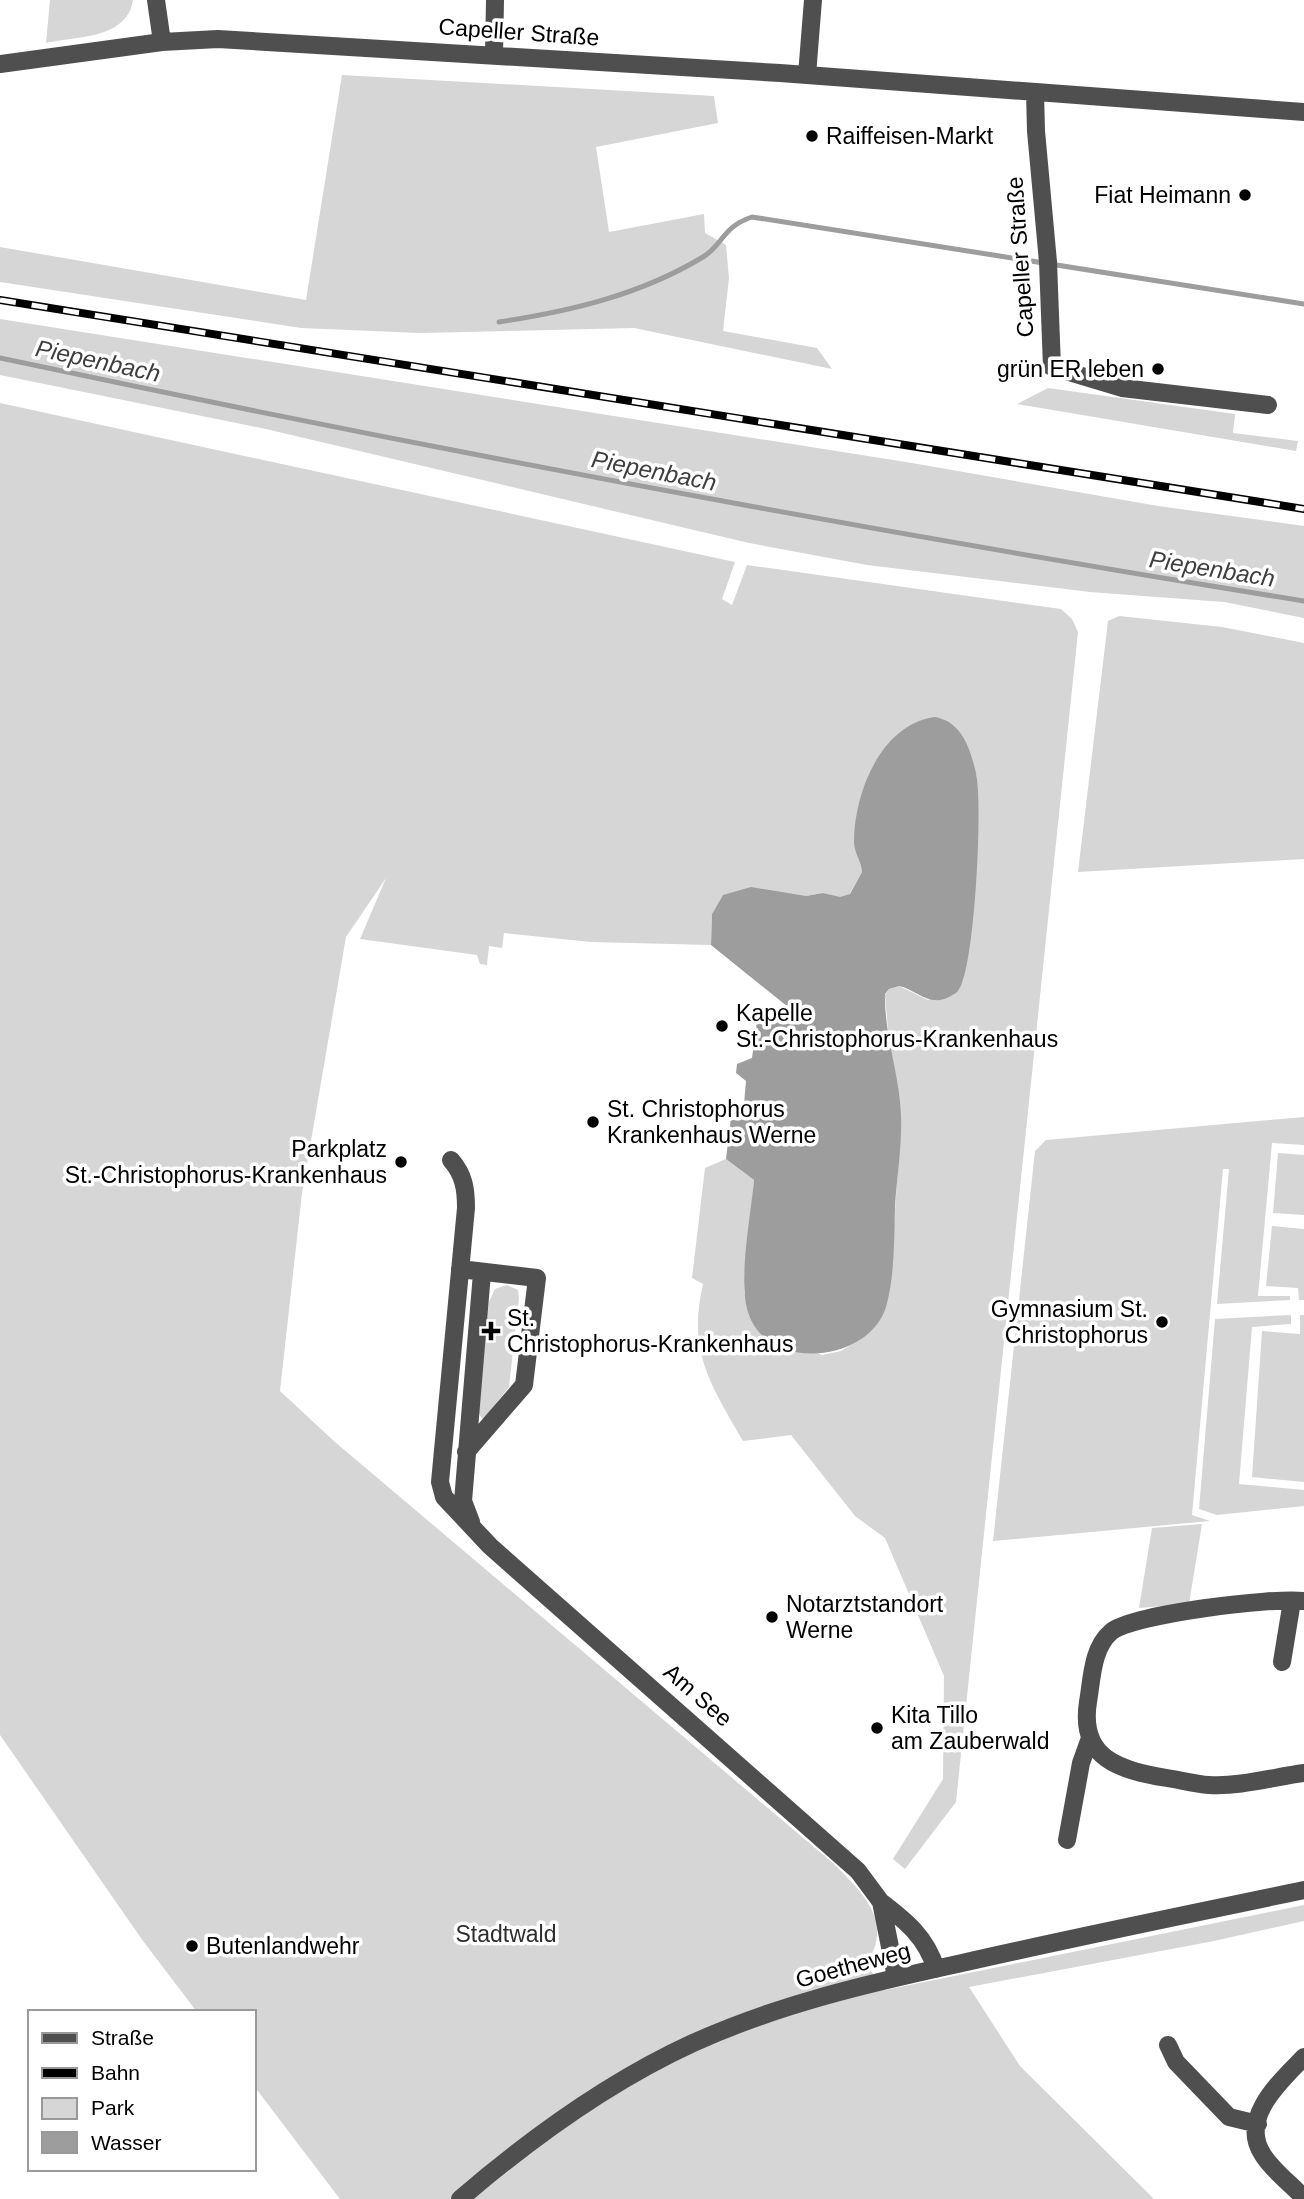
<svg xmlns="http://www.w3.org/2000/svg" width="1304" height="2199" font-family="Arial,sans-serif">
  <style>
    .green { fill: #d6d6d6 }
    .water { fill: #9d9d9d }
    .lines { fill: none; stroke-linecap: round; stroke-linejoin: round }
    .stream { stroke: #9d9d9d; stroke-width: 5 }
    .minor { stroke: #4f4f4f; stroke-width: 18 }
    .rail-casing { stroke: #000; stroke-width: 8 }
    .rail { stroke: #fff; stroke-width: 5; stroke-dasharray: 16; stroke-linecap: butt }
    .poi-dot { fill: #000; stroke: #fff; stroke-width: 2.5 }
    .labels { text-anchor: middle; stroke-width: 7; stroke-linejoin: round; paint-order: stroke }
    .street-label { font-size: 23px; fill: #000; stroke: #fff }
    .poi-label { font-size: 23px; fill: #000; stroke: #fff; text-anchor: start }
    .park-label { font-size: 23px; fill: #2d2d2d; stroke: #fff }
    .water-label { font-size: 24px; font-style: italic; fill: #3e3e3e; stroke: #fff }
  </style>
  <rect width="100%" height="100%" fill="#fff"/>
  <path class="green" d="M50,0H133C127,39 78,36 46,43Z
    M342,75L714,96L718,123L596,147L609,232L704,214L705,233L726,245L729,278L723,331L817,348L832,369L634,328L420,333L301,328L0,282V247L306,300Z
    M0,319L912,463L1158,506L1304,526V618L1224,602L1090,592L867,565L749,543L266,429L0,375Z
    M1048,388L1235,414L1233,433L1298,441L1296,451L1017,404Z
    M0,403L735,562L722,599L732,605L747,565L1061,609L1072,619L1078,632L956,1802L905,1869L893,1859L943,1779L944,1676L885,1538L855,1516L791,1435L743,1441C711,1385 687,1352 703,1284L692,1278L705,1168L726,1159L754,1180L744,1292L754,1325L822,1355L841,1351L861,1339L890,1282L899,1153L885,995L889,989L899,986L928,1000L963,981C975,913 979,844 977,775L870,773L854,840L862,872L849,895L840,898L823,893L806,896L723,895L712,914L711,945L591,942L504,933L502,948L489,946L487,965L480,964L477,955L360,939L386,878L346,937L302,1193L280,1391L335,1442L834,1864C864,1894 894,1923 866,1964L885,1990L1304,1905V1921L1214,1941L969,1987L1020,2066L1154,2199H340L254,2086V2012H197L143,1941L0,1735Z
    M1119,616L1222,627L1304,643V859L1078,872L1108,621Z
    M1304,1117V1145L1272,1143L1258,1296H1290V1300L1217,1304L1229,1169H1223L1192,1515L1210,1521L993,1541L1035,1151L1046,1140Z
    M1278,1153L1304,1155V1215L1273,1213Z
    M1272,1226L1304,1229V1300H1299L1298,1288L1266,1286Z
    M507,1285L518,1290L519,1298L509,1387L483,1420L477,1411L489,1302L495,1289Z
    M1291,1315V1324L1252,1327L1239,1484L1304,1490V1506L1217,1515L1199,1509L1215,1319Z
    M1300,1315H1304V1482L1252,1477L1262,1331L1300,1334Z
    M1202,1524L1189,1604L1139,1608L1152,1528Z"/>
  <path class="water" d="M935,717C962,722 970,748 976,773C983,801 975,972 958,991C955,994 948,998 944,999C928,1005 914,989 899,986L889,989L885,994C884,1035 900,1075 901,1116C902,1146 897,1176 895,1206C894,1239 895,1275 886,1307C868,1364 766,1372 748,1312C738,1281 751,1214 754,1180L726,1159L732,1109L744,1104L746,1081L736,1073L737,1064L752,1058L757,1021L788,1007L711,945L712,914L723,895L751,887L806,896L823,893L840,897L850,894L862,872C861,861 854,852 854,842C854,793 881,724 935,717Z"/>
  <g class="lines">
    <path class="stream" d="M499,322C571,311 640,295 703,257C723,245 722,227 752,217L1304,304
      M0,358C433,450 867,531 1304,601"/>
    <path class="minor" d="M156,0L162,42
      M494,55L495,0
      M0,64L162,42L218,39L780,73L1304,112
      M807,75L813,0
      M1035,92L1036,131L1048,262L1052,367L1122,388L1268,405
      M451,1160C464,1175 466,1189 466,1208L440,1482L444,1497L490,1546L858,1871L881,1902L896,1977
      M460,1269L537,1278L524,1385L466,1452
      M471,1522L463,1501L482,1273
      M1304,1601C1274,1597 1132,1614 1111,1632C1092,1648 1092,1679 1088,1702C1079,1759 1120,1770 1167,1778C1180,1780 1195,1784 1209,1785C1239,1787 1274,1777 1304,1773
      M1282,1662L1292,1601
      M1067,1840L1081,1763L1090,1738
      M881,1902C906,1921 926,1937 936,1969
      M1168,2045L1176,2062L1229,2117L1258,2124
      M1304,2057C1282,2080 1238,2118 1263,2155C1273,2171 1291,2184 1304,2198
      M460,2199C531,2138 608,2082 693,2043C779,2004 870,1983 962,1963C1076,1937 1190,1914 1304,1890"/>
    <defs>
      <path id="rail" d="M0,300L1304,509"/>
    </defs>
    <use href="#rail" class="rail-casing"/>
    <use href="#rail" class="rail"/>
  </g>
  <g class="poi-dot">
    <circle cx="812" cy="136" r="7"/>
    <circle cx="1245" cy="195" r="7"/>
    <circle cx="1158" cy="369" r="7"/>
    <circle cx="722" cy="1026" r="7"/>
    <circle cx="593" cy="1122" r="7"/>
    <circle cx="401" cy="1162" r="7"/>
    <circle cx="1162" cy="1322" r="7"/>
    <path d="M487.5 1320.5h7v7h7v7h-7v7h-7v-7h-7v-7h7z"/>
    <circle cx="772" cy="1617" r="7"/>
    <circle cx="877" cy="1728" r="7"/>
    <circle cx="192" cy="1946" r="7"/>
  </g>
  <g class="labels">
    <g class="street-label">
      <text transform="translate(519 32) rotate(4)" y="8">Capeller Straße</text>
      <text transform="translate(1020 257) rotate(-94)" y="8">Capeller Straße</text>
      <text transform="translate(698 1695) rotate(41)" y="8">Am See</text>
      <text transform="translate(853 1965) rotate(-15)" y="8">Goetheweg</text>
    </g>
    <g class="poi-label">
      <text x="826" y="144">Raiffeisen-Markt</text>
      <text x="1231" y="203" text-anchor="end">Fiat Heimann</text>
      <text x="1144" y="377" text-anchor="end">grün ER leben</text>
      <text x="736" y="1021">Kapelle<tspan x="736" dy="26">St.-Christophorus-Krankenhaus</tspan></text>
      <text x="607" y="1117">St. Christophorus<tspan x="607" dy="26">Krankenhaus Werne</tspan></text>
      <text x="387" y="1157" text-anchor="end">Parkplatz<tspan x="387" dy="26">St.-Christophorus-Krankenhaus</tspan></text>
      <text x="1148" y="1317" text-anchor="end">Gymnasium St.<tspan x="1148" dy="26">Christophorus</tspan></text>
      <text x="507" y="1326">St.<tspan x="507" dy="26">Christophorus-Krankenhaus</tspan></text>
      <text x="786" y="1612">Notarztstandort<tspan x="786" dy="26">Werne</tspan></text>
      <text x="891" y="1723">Kita Tillo<tspan x="891" dy="26">am Zauberwald</tspan></text>
      <text x="206" y="1954">Butenlandwehr</text>
    </g>
    <g class="park-label">
      <text x="506" y="1942">Stadtwald</text>
    </g>
    <g class="water-label">
      <text transform="translate(98 361) rotate(12)" y="8">Piepenbach</text>
      <text transform="translate(654 471) rotate(11)" y="8">Piepenbach</text>
      <text transform="translate(1212 569) rotate(9)" y="8">Piepenbach</text>
    </g>
  </g>
  <rect x="28" y="2010" width="228" height="161" fill="#ffffff" stroke="#999999" stroke-width="2"/>
  <rect x="42" y="2033" width="35" height="10" fill="#4f4f4f" stroke="#999999" stroke-width="2"/>
  <text x="91" y="2045" font-size="21" fill="#000000">Straße</text>
  <rect x="42" y="2068" width="35" height="10" fill="#000000" stroke="#999999" stroke-width="2"/>
  <text x="91" y="2080" font-size="21" fill="#000000">Bahn</text>
  <rect x="42" y="2098" width="35" height="21" fill="#d6d6d6" stroke="#999999" stroke-width="2"/>
  <text x="91" y="2115" font-size="21" fill="#000000">Park</text>
  <rect x="42" y="2132" width="35" height="21" fill="#9d9d9d" stroke="#999999" stroke-width="2"/>
  <text x="91" y="2150" font-size="21" fill="#000000">Wasser</text>
</svg>
